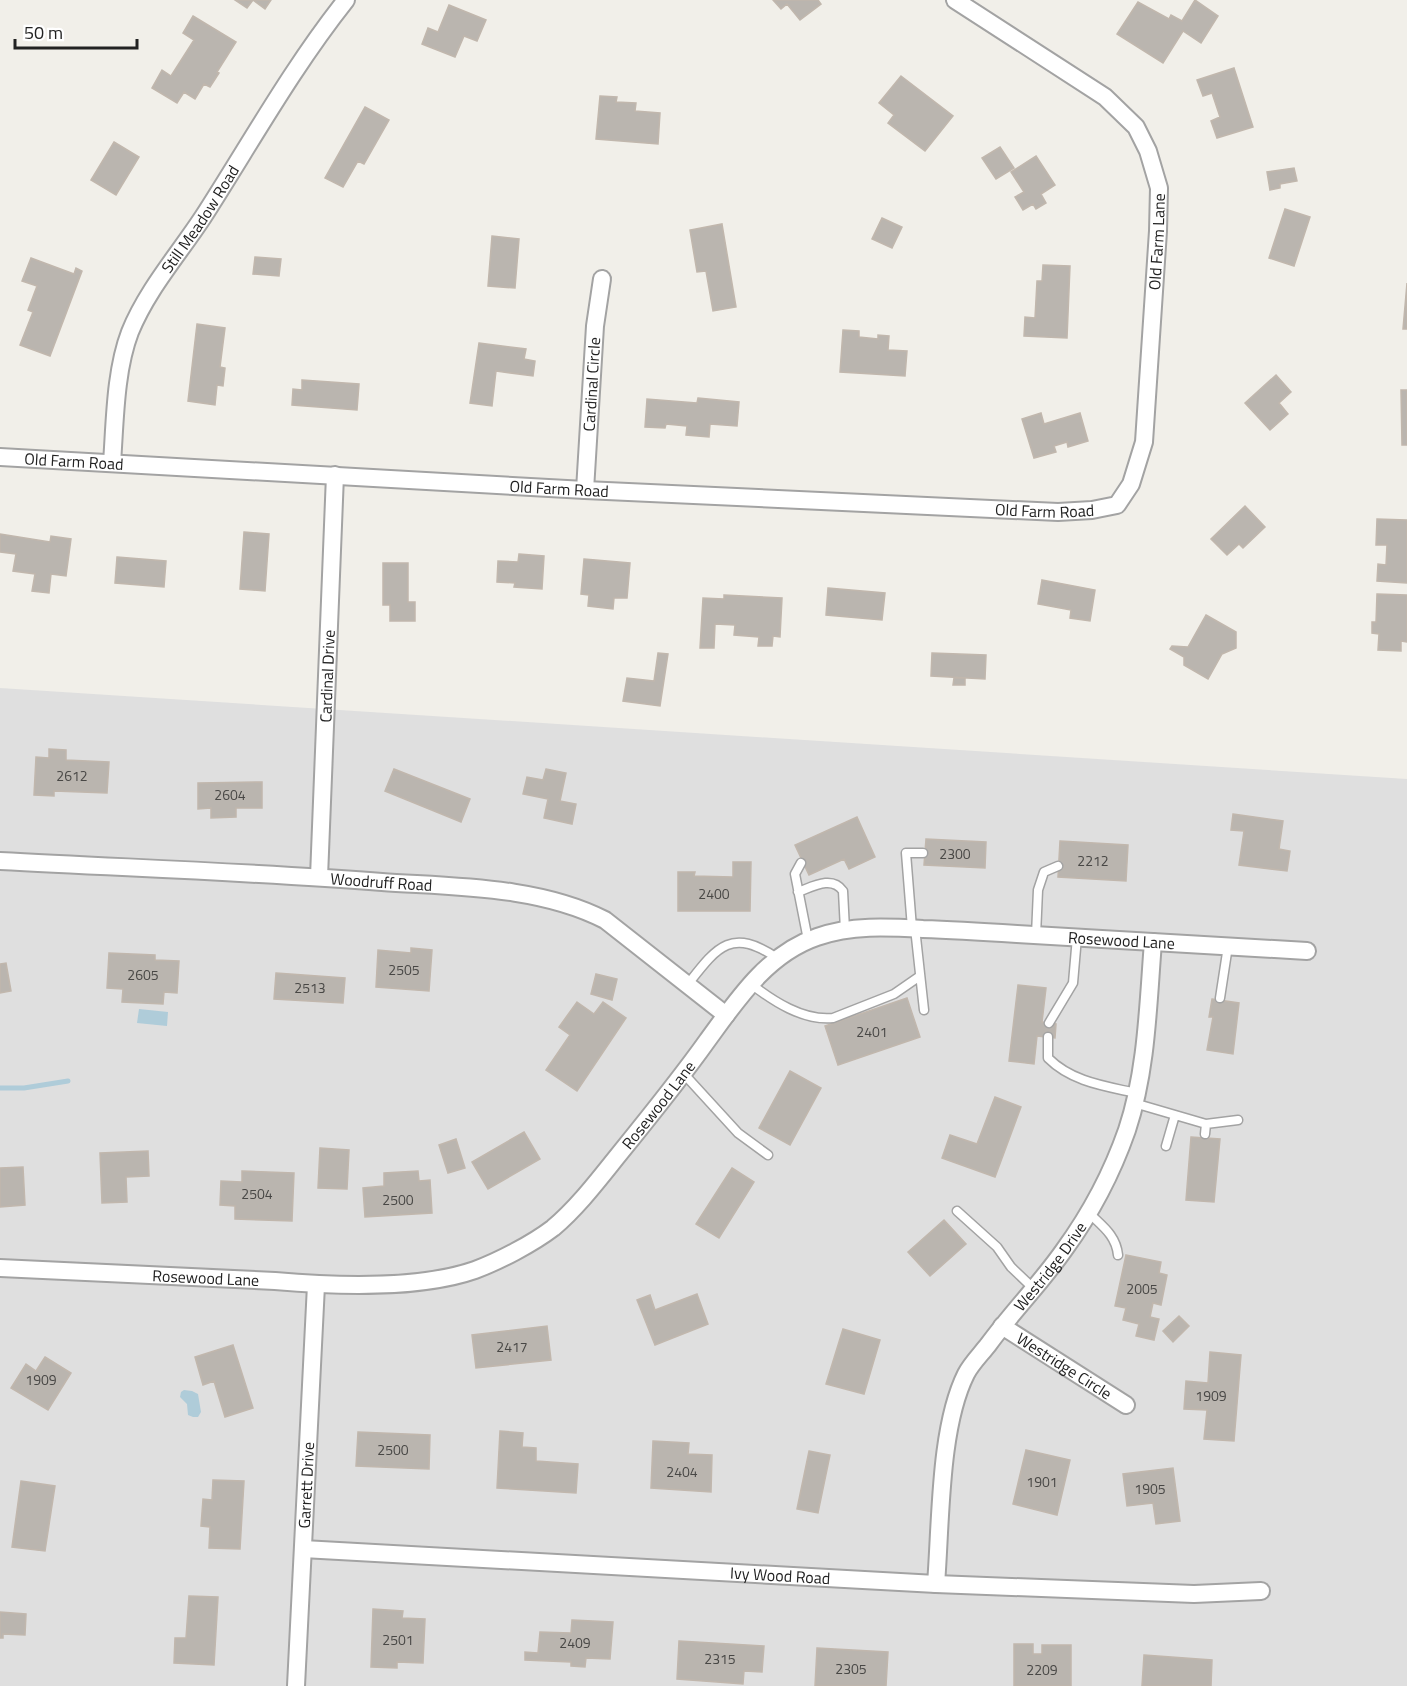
<svg xmlns="http://www.w3.org/2000/svg" width="1407" height="1686" font-family="'Titillium Web',sans-serif">
  <style>
    .residential { fill: #dfdfdf }
    .water { fill: #afccd9 }
    .lines { fill: none; stroke-linecap: round; stroke-linejoin: round }
    .stream { stroke: #afccd9; stroke-width: 5 }
    .building { fill: #bab5af; stroke: #c1b7ad; stroke-width: 1.5 }
    .service-casing { stroke: #a3a3a3; stroke-width: 11 }
    .minor-casing { stroke: #a3a3a3; stroke-width: 20 }
    .service { stroke: #fff; stroke-width: 8 }
    .minor { stroke: #fff; stroke-width: 16 }
    .labels { text-anchor: middle; stroke-width: 4.5; stroke-linejoin: round; paint-order: stroke }
    .number-label { font-size: 14px; fill: #484745 }
    .street-label { font-size: 16px; fill: #222; stroke: #fff }
  </style>
  <rect width="100%" height="100%" fill="#f1efe9"/>
  <path class="residential" d="M0,688L1407,779V1686H0Z"/>
  <path class="water" d="M139,1009L168,1012L167,1026L137,1023Z
    M184,1390L192,1391L198,1394L201,1412L198,1417H193L188,1415L187,1404L180,1397L181,1392Z"/>
  <g class="lines">
    <path class="stream" d="M0,1088H24L68,1081"/>
  </g>
  <path class="building" d="M235,0H271L265,9L253,0L247,8Z
    M773,0H818L821,4L800,20L787,4L781,9Z
    M1195,0L1218,16L1201,43L1183,31L1163,63L1117,34L1138,2L1169,19L1171,15L1182,21Z
    M449,5L486,20L477,41L464,36L455,57L422,44L428,28L438,32Z
    M193,16L236,42L217,72L219,73L210,87L204,84L195,99L184,92L177,103L152,88L162,70L171,76L194,40L183,33Z
    M1234,68L1253,127L1217,138L1211,121L1220,117L1212,93L1203,96L1197,80Z
    M901,76L953,116L925,151L888,123L894,115L879,103Z
    M600,96L617,97L616,102L636,103L635,111L660,113L658,144L596,139Z
    M365,107L389,120L364,164L358,161L343,187L325,178Z
    M114,142L139,157L116,195L91,180Z
    M1000,147L1014,168L996,179L982,158Z
    M1036,156L1055,185L1041,194L1046,203L1036,209L1033,204L1023,210L1015,197L1024,192L1011,172Z
    M1294,168L1297,181L1280,184V188L1270,190L1267,172Z
    M1285,209L1310,217L1294,266L1269,258Z
    M882,218L902,227L892,248L872,239Z
    M722,224L736,307L713,311L706,271L697,272L690,230Z
    M492,236L519,239L515,288L488,286Z
    M255,257L281,259L279,276L253,274Z
    M31,258L74,274L76,268L82,271L50,356L20,345L33,312L28,310L37,286L22,281Z
    M1043,265L1070,266L1067,338L1024,336L1025,317L1035,318L1037,281H1042Z
    M1407,283V329H1403Z
    M197,324L225,328L220,367L225,368L223,386L217,385L215,405L188,401Z
    M843,330L859,331V337L878,339V335L889,336L888,350L907,351L905,376L840,372Z
    M479,343L526,349L524,359L535,361L533,376L496,371L492,406L470,403Z
    M1276,375L1291,392L1279,403L1288,414L1270,430L1245,403Z
    M302,380L359,384L357,410L292,405L293,389L302,390Z
    M1401,390H1407V445H1402Z
    M698,398L739,402L737,426L710,424L709,437L686,435L687,426L666,424L665,428L645,427L647,399L697,403Z
    M1041,413L1044,424L1080,413L1088,441L1068,447L1067,442L1054,446L1056,452L1034,458L1022,419Z
    M1245,506L1265,527L1243,548L1239,544L1227,555L1211,539Z
    M1377,519L1407,520V583L1377,581L1378,564L1386,565L1387,545H1376Z
    M244,532L269,534L265,591L240,589Z
    M0,534L50,542L51,536L71,539L66,576L51,574L49,593L32,591L35,574L13,571L16,554L0,552Z
    M519,554L544,556L542,589L514,587L515,583L497,582L498,561L518,562Z
    M117,557L166,561L164,587L115,583Z
    M584,559L630,563L627,598H614L613,609L588,606L589,595L581,594Z
    M383,563H408V602H415V621H390V605H383Z
    M1042,580L1095,590L1090,621L1070,618L1071,610L1038,604Z
    M828,588L885,593L882,620L826,615Z
    M1377,594L1407,595V642L1401,641V651L1378,650L1379,634L1372,633V622H1376Z
    M724,595L782,598L780,637L773,636L772,646H758L759,637L734,635L735,625L715,624L714,648H700L703,598L724,599Z
    M1206,615L1236,632V648L1222,654L1208,679L1184,665V657L1170,649L1172,646L1188,647Z
    M658,653L668,654L660,706L623,701L627,678L654,681Z
    M932,653L986,655L985,679L931,676Z
    M954,678H965V685H953Z
    M49,749L66,750V760L109,762L107,793L54,791V796L34,795L36,757L49,758Z
    M394,769L470,799L461,822L385,791Z
    M546,769L566,773L560,801L576,804L572,824L544,818L548,799L523,794L527,777L543,780Z
    M262,782V808H236V817L211,818V808L198,809V783Z
    M1233,814L1283,821L1279,849L1290,851L1287,871L1239,865L1244,831L1231,830Z
    M857,817L875,857L849,869L844,859L809,875L795,845Z
    M926,839L986,842L985,868L924,865Z
    M1060,841L1128,845L1126,881L1058,877Z
    M733,862H751L750,911H678V872H695L694,876L733,877Z
    M411,948L432,950L429,991L376,987L378,950L411,953Z
    M109,953L155,955V960L179,961L177,993L164,992L163,1004L122,1002L123,989L107,988Z
    M6,963L11,991L0,993V964Z
    M276,973L345,978L343,1003L274,999Z
    M596,974L617,979L612,1000L591,994Z
    M1018,985L1046,988L1042,1022L1056,1024L1055,1038L1037,1036L1034,1064L1009,1061Z
    M907,998L920,1037L838,1065L825,1026Z
    M1212,999L1239,1003L1233,1054L1207,1050L1213,1017H1209Z
    M577,1002L594,1014L603,1002L626,1018L577,1091L546,1070L570,1035L559,1027Z
    M790,1071L821,1088L790,1145L759,1128Z
    M995,1097L1021,1107L995,1177L942,1158L950,1135L977,1144Z
    M524,1132L540,1159L488,1189L472,1162Z
    M1191,1137L1220,1139L1214,1202L1186,1200Z
    M456,1139L465,1168L448,1173L439,1145Z
    M320,1148L349,1150L347,1189L318,1188Z
    M148,1151L149,1176L126,1177L127,1202L102,1203L100,1153Z
    M23,1167L25,1205L0,1207V1168Z
    M732,1168L754,1182L719,1238L696,1224Z
    M242,1171L294,1173L292,1221L235,1219V1206L220,1205L221,1181L242,1182Z
    M418,1171L419,1181L430,1180L432,1213L365,1217L363,1188L384,1186V1173Z
    M944,1220L966,1244L930,1276L908,1252Z
    M1126,1255L1161,1262L1159,1273L1167,1275L1161,1305L1153,1303L1150,1317L1159,1319L1154,1340L1136,1336L1139,1324L1123,1320L1126,1308L1115,1306Z
    M697,1294L708,1324L655,1345L637,1300L650,1295L655,1310Z
    M1179,1316L1189,1326L1173,1342L1163,1331Z
    M547,1326L551,1360L476,1368L472,1335Z
    M843,1329L880,1340L864,1394L826,1384Z
    M233,1345L253,1408L225,1417L214,1381L203,1385L195,1357Z
    M1210,1352L1241,1355L1234,1441L1204,1439L1207,1410L1184,1409L1186,1381L1208,1383Z
    M45,1357L71,1373L48,1410L11,1388L26,1364L36,1371Z
    M500,1431L523,1433L522,1447L536,1448V1461L578,1464L576,1493L497,1488Z
    M358,1432L430,1435L429,1469L356,1466Z
    M653,1441L689,1443L688,1454L712,1455L711,1492L651,1488Z
    M1026,1450L1070,1460L1057,1515L1013,1504Z
    M809,1451L830,1455L818,1513L797,1509Z
    M1173,1468L1180,1521L1156,1524L1153,1503L1127,1506L1123,1474Z
    M213,1480L244,1481L240,1549L209,1548L210,1527L201,1526L203,1499L212,1500Z
    M21,1481L55,1486L45,1551L12,1547Z
    M189,1596L218,1597L214,1665L174,1663L175,1638H186Z
    M373,1609L403,1611L402,1618L425,1619L423,1663L397,1662V1668L371,1667Z
    M0,1612L26,1614L25,1635L3,1634V1638H0Z
    M572,1620L613,1622L610,1659L586,1658L585,1667L571,1666V1662L525,1660V1652L538,1653L540,1632L571,1633Z
    M679,1641L764,1646L762,1672L744,1671L743,1684L677,1679Z
    M1014,1644H1033V1654H1042V1645H1071V1686H1014Z
    M817,1648L888,1652L886,1686H815Z
    M1144,1655L1212,1660L1211,1686H1142Z"/>
  <g class="lines">
    <defs>
      <path id="service" d="M801,863L795,874L808,940
        M798,892C812,887 832,875 843,891L845,930
        M912,928L906,853H923
        M915,928L924,1010
        M1036,935L1038,890L1044,872L1058,866
        M688,984C717,947 731,927 777,958
        M751,984C773,1001 803,1021 833,1018L894,994L920,976
        M1220,998L1228,946
        M1049,1023L1073,983L1077,937
        M1048,1037V1058C1072,1082 1105,1086 1136,1093
        M684,1074L738,1133L768,1155
        M1134,1103L1206,1124L1238,1120
        M1205,1134L1206,1124
        M1166,1146L1175,1115
        M957,1211L997,1247L1011,1267L1033,1288
        M1089,1213C1102,1226 1116,1235 1118,1255"/>
      <g id="minor">
        <path id="s1" d="M0,457L585,490L1058,512L1092,510L1117,505L1131,484L1144,442L1158,231L1159,188L1148,151L1136,127L1105,97L955,0"/>
        <path id="s2" d="M112,463C115,422 115,371 130,332C147,290 178,255 203,217C250,144 292,68 346,0"/>
        <path id="s3" d="M585,490L595,326L602,279"/>
        <path id="s4" d="M0,861C127,868 255,872 382,882C455,887 539,886 605,920L726,1015"/>
        <path id="s5" d="M319,877L335,475"/>
        <path id="s6" d="M0,1268L275,1281C334,1286 418,1290 475,1270C499,1261 532,1244 553,1228C578,1207 599,1179 620,1153C650,1116 680,1079 707,1041C737,1000 767,954 817,937C851,925 887,927 923,929C954,930 986,932 1017,934C1114,940 1211,945 1307,951"/>
        <path id="s7" d="M1002,1326L1126,1405"/>
        <path id="s8" d="M303,1549L936,1584L1194,1594L1261,1591"/>
        <path id="s9" d="M936,1584C941,1522 939,1428 966,1374C971,1364 981,1354 988,1345C1012,1312 1041,1283 1064,1250C1091,1213 1112,1173 1127,1130C1147,1070 1148,1004 1153,942"/>
        <path id="s10" d="M296,1686L316,1285"/>
      </g>
    </defs>
    <use href="#service" class="service-casing"/>
    <use href="#minor" class="minor-casing"/>
    <use href="#service" class="service"/>
    <use href="#minor" class="minor"/>
  </g>
  <g class="labels">
    <g class="number-label">
      <text x="72" y="781">2612</text>
      <text x="230" y="800">2604</text>
      <text x="955" y="859">2300</text>
      <text x="1093" y="866">2212</text>
      <text x="714" y="899">2400</text>
      <text x="404" y="975">2505</text>
      <text x="143" y="980">2605</text>
      <text x="310" y="993">2513</text>
      <text x="872" y="1037">2401</text>
      <text x="257" y="1199">2504</text>
      <text x="398" y="1205">2500</text>
      <text x="1142" y="1294">2005</text>
      <text x="512" y="1352">2417</text>
      <text x="41" y="1385">1909</text>
      <text x="1211" y="1401">1909</text>
      <text x="393" y="1455">2500</text>
      <text x="682" y="1477">2404</text>
      <text x="1042" y="1487">1901</text>
      <text x="1150" y="1494">1905</text>
      <text x="398" y="1645">2501</text>
      <text x="575" y="1648">2409</text>
      <text x="720" y="1664">2315</text>
      <text x="851" y="1674">2305</text>
      <text x="1042" y="1675">2209</text>
    </g>
    <g class="street-label">
      <text dy="6" stroke="none"><textPath href="#s2" startOffset="266">Still Meadow Road</textPath></text>
      <text dy="6" stroke="none"><textPath href="#s1" startOffset="1389">Old Farm Lane</textPath></text>
      <text dy="6" stroke="none"><textPath href="#s3" startOffset="106">Cardinal Circle</textPath></text>
      <text dy="6" stroke="none"><textPath href="#s1" startOffset="74">Old Farm Road</textPath></text>
      <text dy="6" stroke="none"><textPath href="#s1" startOffset="560">Old Farm Road</textPath></text>
      <text dy="6" stroke="none"><textPath href="#s1" startOffset="1046">Old Farm Road</textPath></text>
      <text dy="6" stroke="none"><textPath href="#s5" startOffset="201">Cardinal Drive</textPath></text>
      <text dy="6" stroke="none"><textPath href="#s4" startOffset="382">Woodruff Road</textPath></text>
      <text dy="6" stroke="none"><textPath href="#s6" startOffset="1268">Rosewood Lane</textPath></text>
      <text dy="6" stroke="none"><textPath href="#s6" startOffset="728">Rosewood Lane</textPath></text>
      <text dy="6" stroke="none"><textPath href="#s9" startOffset="350">Westridge Drive</textPath></text>
      <text dy="6" stroke="none"><textPath href="#s6" startOffset="206">Rosewood Lane</textPath></text>
      <text dy="6" stroke="none"><textPath href="#s7" startOffset="74">Westridge Circle</textPath></text>
      <text dy="6" stroke="none"><textPath href="#s10" startOffset="201">Garrett Drive</textPath></text>
      <text dy="6" stroke="none"><textPath href="#s8" startOffset="478">Ivy Wood Road</textPath></text>
    </g>
  </g>
  <path d="M15 39v9h122v-9" fill="none" stroke="#222222" stroke-width="3"/>
  <text x="24" y="39" font-size="18" fill="#222222" stroke="#ffffff" stroke-width="4.5" paint-order="stroke">50 m</text>
</svg>
